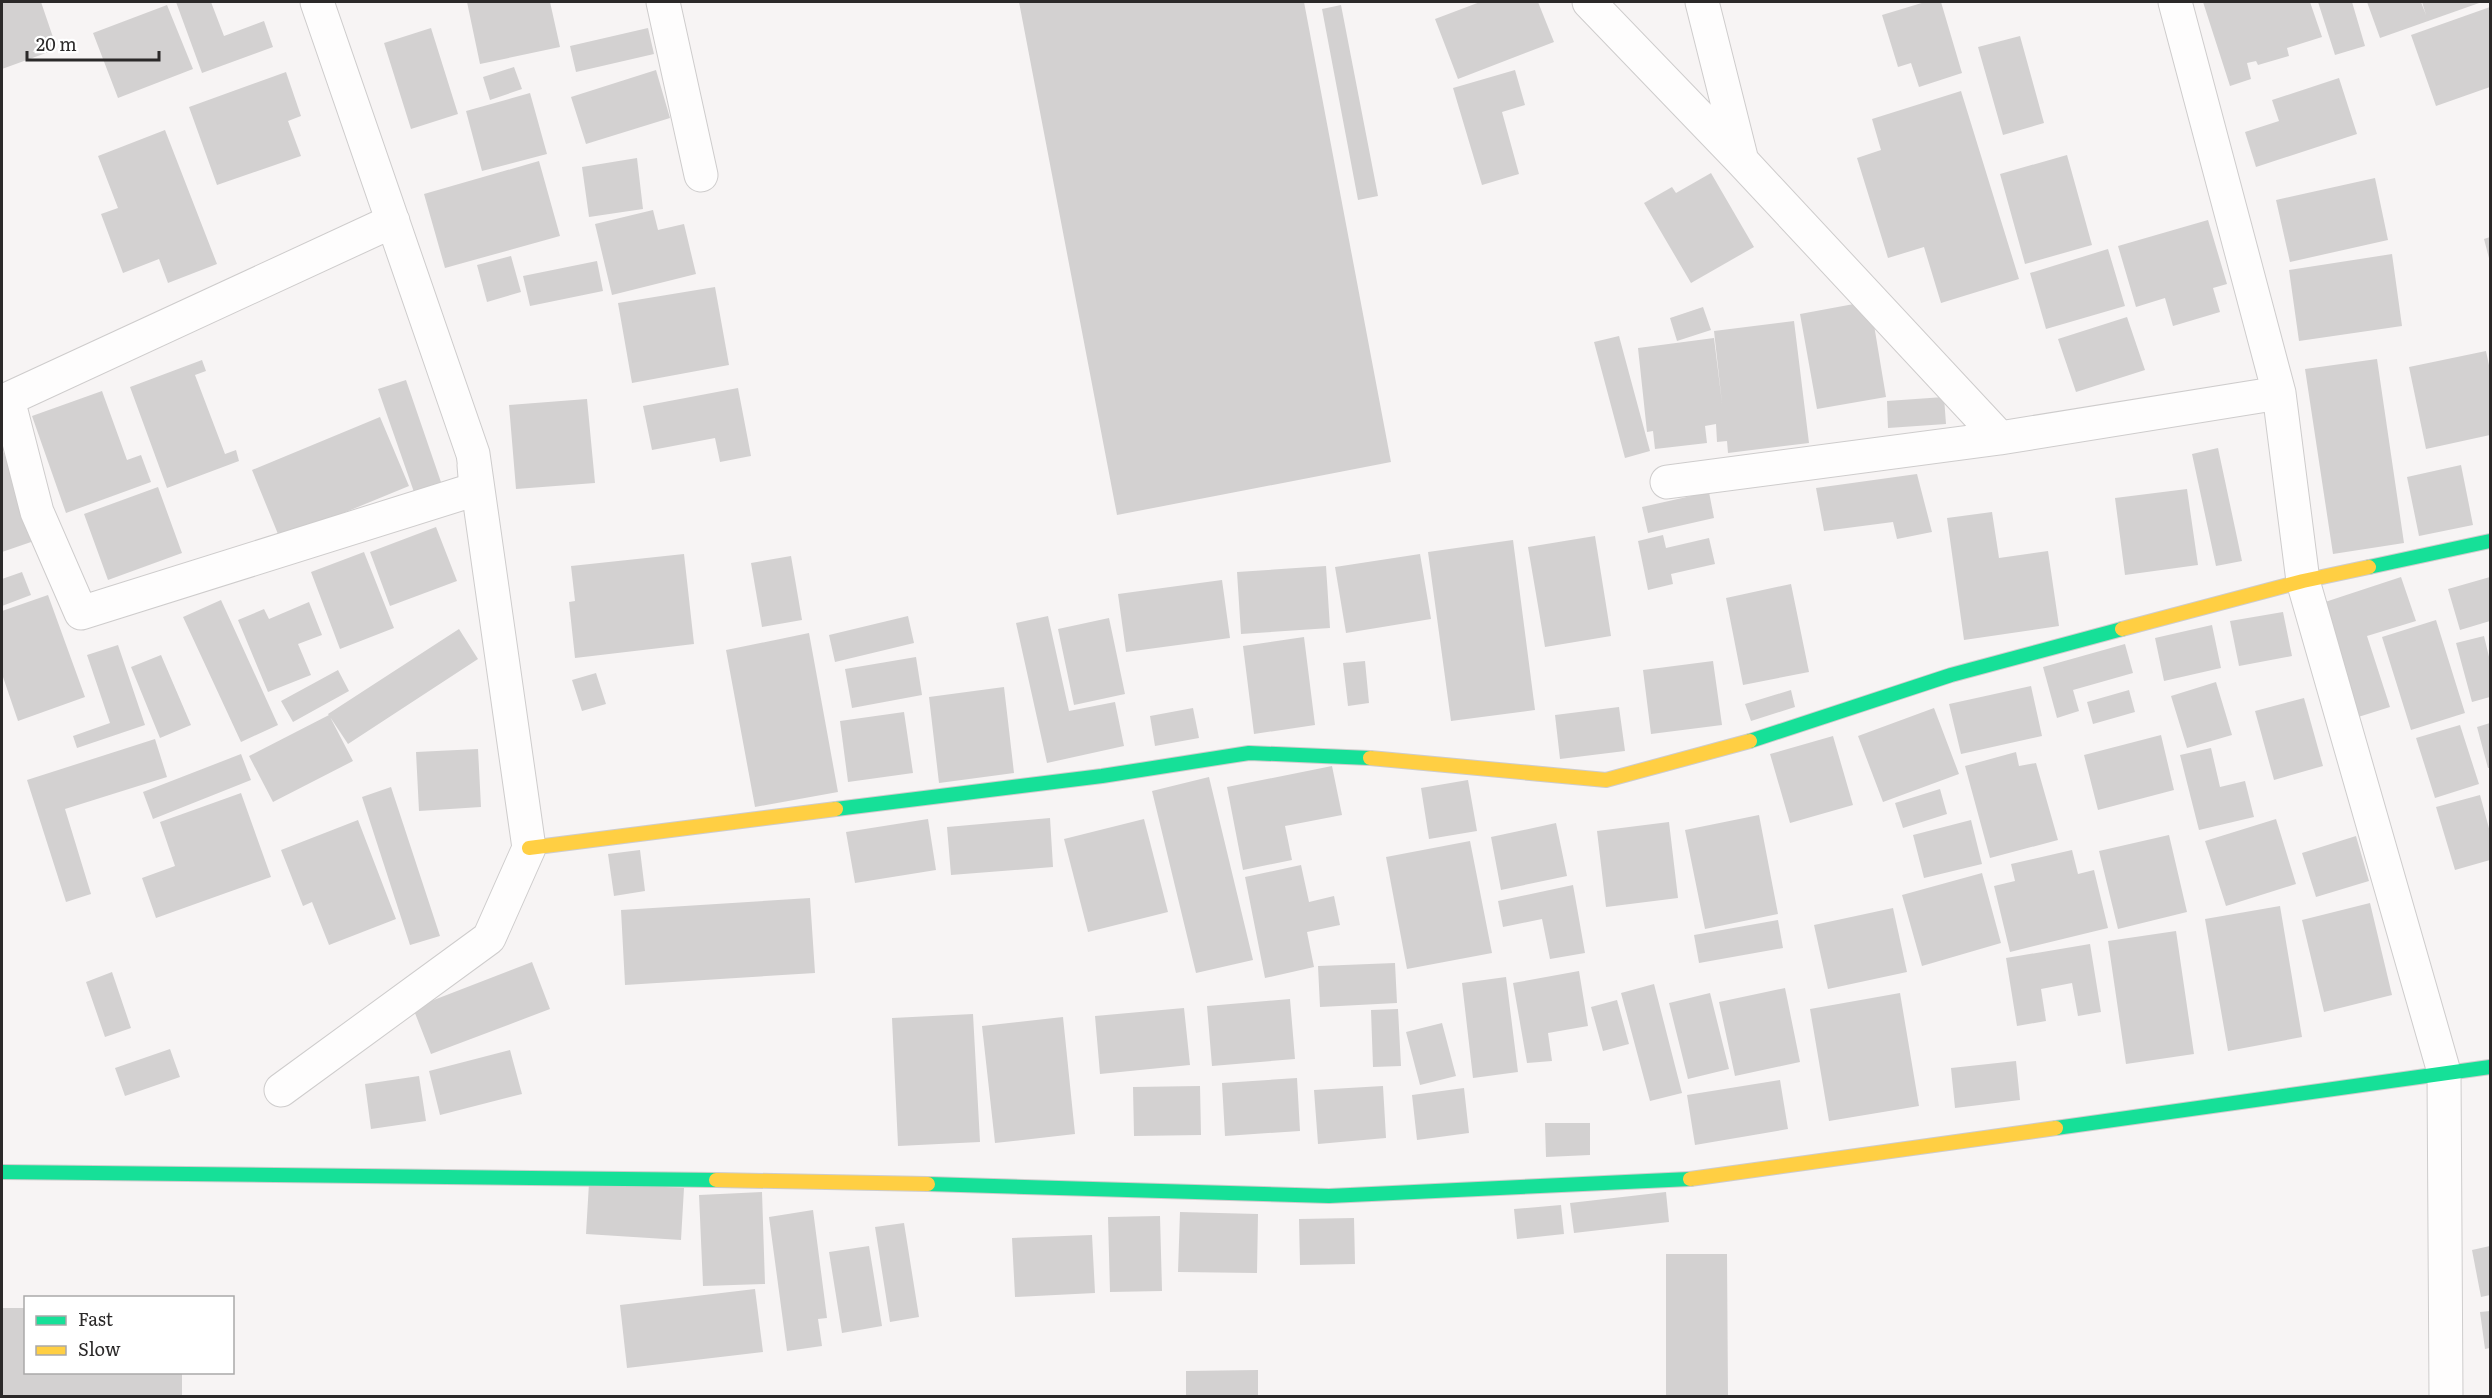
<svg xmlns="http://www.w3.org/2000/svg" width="2492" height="1398" font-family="Literata,serif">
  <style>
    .building { fill: #d3d1d1 }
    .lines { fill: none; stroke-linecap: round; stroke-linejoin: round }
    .street-casing { stroke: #cecccc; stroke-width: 35 }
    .fast-casing { stroke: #cecccc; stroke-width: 16 }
    .slow-casing { stroke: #cecccc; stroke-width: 16 }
    .street { stroke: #fefdfd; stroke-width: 33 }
    .fast { stroke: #16e098; stroke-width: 14 }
    .slow { stroke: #ffcf43; stroke-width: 14 }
  </style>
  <rect width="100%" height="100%" fill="#f7f4f4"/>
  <path class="building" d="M2,2H41L57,49L2,69Z
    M176,2H211L224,36L264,21L273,47L202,73Z
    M467,2H550L560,47L480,64Z
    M1019,2H1304L1391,462L1117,515Z
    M1480,2H1538L1554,42L1458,79L1435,19Z
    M1925,2H1941L1962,73L1919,87L1911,63L1898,67L1882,15Z
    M2203,2H2310L2322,37L2287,48L2289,56L2258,65L2256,61L2247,63L2251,79L2230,86Z
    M2318,2H2352L2365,46L2335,55Z
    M2367,2H2421L2426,15L2422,2H2482L2380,38Z
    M167,5L193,69L118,98L93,33Z
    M1341,5L1378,196L1358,200L1322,9Z
    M2490,7V87L2436,106L2411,35Z
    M431,28L458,114L411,129L384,43Z
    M648,28L654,54L576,72L570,46Z
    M2020,36L2044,123L2003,135L1978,47Z
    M514,67L522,89L490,100L483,77Z
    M656,70L670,118L586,144L571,97Z
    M1515,70L1525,105L1502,112L1519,174L1482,185L1453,88Z
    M286,72L301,116L288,121L301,156L217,185L189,107Z
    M2339,78L2357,134L2256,167L2245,132L2279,121L2272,100Z
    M1961,91L2019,279L1941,303L1924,247L1888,258L1857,158L1881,150L1872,119Z
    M530,93L547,154L482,171L466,111Z
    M165,130L217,264L168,283L159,259L123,273L101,214L118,208L98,156Z
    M2067,155L2092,245L2025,264L2000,174Z
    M637,158L643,209L589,217L582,167Z
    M539,161L560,236L445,268L424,194Z
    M1711,173L1754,247L1691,283L1644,203L1672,187L1676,193Z
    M2375,178L2388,240L2290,262L2276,200Z
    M653,210L658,230L684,224L696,274L612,295L595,224Z
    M2208,220L2227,284L2213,288L2220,312L2173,326L2165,298L2136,307L2118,246Z
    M2490,237V262L2484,239Z
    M2108,249L2125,306L2046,329L2030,273Z
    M2392,254L2402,326L2299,341L2289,270Z
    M511,256L521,292L487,302L477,265Z
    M597,261L603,291L530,306L523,276Z
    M715,287L729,365L632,383L618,303Z
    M1870,301L1886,397L1817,409L1800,314Z
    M1703,307L1711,330L1677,341L1670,318Z
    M2127,317L2145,370L2076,392L2058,339Z
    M1794,321L1809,443L1728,453L1727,441L1717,442L1716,424L1705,426L1707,443L1655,449L1653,431L1647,432L1638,348L1714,338L1722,403L1714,331Z
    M1619,336L1650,451L1625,458L1594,342Z
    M2486,351L2490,370V435L2426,449L2409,367Z
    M2377,359L2404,543L2333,554L2305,369Z
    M202,360L206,371L195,375L225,454L236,450L239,461L167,488L130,387Z
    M406,380L442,485L415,495L378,389Z
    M738,388L751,456L720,462L715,438L652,450L643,406Z
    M102,391L127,460L141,455L151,482L66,513L32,416Z
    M1944,397L1946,424L1888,428L1887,401Z
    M587,399L595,483L516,489L509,405Z
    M380,417L409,486L280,539L252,470Z
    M2,448L34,541L2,552Z
    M2218,448L2242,561L2216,566L2192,454Z
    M2461,465L2473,525L2419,536L2407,477Z
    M1917,474L1932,532L1897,539L1893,522L1824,531L1816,488Z
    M158,487L182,553L108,580L84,514Z
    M2187,489L2198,565L2125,575L2115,498Z
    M1709,492L1714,518L1648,533L1642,507Z
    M1992,512L1999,558L2048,551L2059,626L1964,640L1947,518Z
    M436,527L457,581L390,606L370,552Z
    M1663,535L1666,548L1709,538L1715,564L1671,574L1673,584L1648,590L1638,541Z
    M1595,536L1611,636L1545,647L1528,547Z
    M1513,540L1535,710L1451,721L1428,552Z
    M364,552L394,628L340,649L311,572Z
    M684,554L694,644L575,658L569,602L575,601L571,566Z
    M1420,554L1431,619L1346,633L1335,567Z
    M791,556L802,620L762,627L751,563Z
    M1326,566L1330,628L1241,634L1237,572Z
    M22,572L31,595L2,606V579Z
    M2401,577L2416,621L2367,636L2390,707L2355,718L2319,604Z
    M2490,577V621L2460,630L2448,589Z
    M1222,580L1230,638L1126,652L1118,594Z
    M1791,584L1809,672L1743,685L1726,598Z
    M48,595L85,697L18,721L2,674V611Z
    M221,600L278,725L241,742L183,617Z
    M309,602L322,635L298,644L311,675L268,692L238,620L264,609L269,619Z
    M2283,612L2292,656L2239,666L2230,621Z
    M908,616L914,643L835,662L829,635Z
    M1048,616L1069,711L1115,702L1124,746L1047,763L1016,623Z
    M1109,618L1125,694L1074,705L1058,629Z
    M2436,620L2465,713L2411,730L2382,637Z
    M2212,625L2221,668L2164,681L2155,638Z
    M459,629L478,659L348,744L328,714Z
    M809,633L838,792L755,807L726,650Z
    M2484,636L2490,661V697L2472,702L2456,643Z
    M1304,637L1315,725L1254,734L1243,646Z
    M2125,644L2133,673L2073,690L2079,711L2057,718L2043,667Z
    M118,645L145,725L77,748L73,736L110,723L87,655Z
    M161,655L191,725L160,738L131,667Z
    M916,657L922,695L852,708L845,669Z
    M1365,661L1369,703L1348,706L1343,663Z
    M1713,661L1722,725L1651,734L1643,670Z
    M338,670L349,691L293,722L281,701Z
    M596,673L606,704L582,711L572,680Z
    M2216,682L2232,735L2187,748L2171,696Z
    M2031,686L2042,736L1961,754L1949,704Z
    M1004,687L1014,773L939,783L929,697Z
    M1791,690L1795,707L1751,721L1745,704Z
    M2129,690L2135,712L2093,724L2087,702Z
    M2304,698L2323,766L2274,780L2255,711Z
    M1619,707L1625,751L1560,759L1555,715Z
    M1193,708L1199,738L1155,746L1150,716Z
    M1934,708L1959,774L1883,802L1858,736Z
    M904,712L913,773L848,782L840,721Z
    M329,715L353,761L273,802L249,756Z
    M2490,723V768H2488L2477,727Z
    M2460,725L2479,784L2435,798L2416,738Z
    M2161,735L2174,790L2098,810L2084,755Z
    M1833,736L1853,805L1790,823L1770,754Z
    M155,739L167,777L65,809L91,894L66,902L27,780Z
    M2211,748L2220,787L2245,781L2254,817L2199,830L2180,755Z
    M478,749L481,807L419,811L416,752Z
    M2016,752L2019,766L2036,763L2058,840L1990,858L1965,766Z
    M241,754L251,780L153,819L143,792Z
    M1332,766L1342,815L1285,826L1292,860L1243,870L1227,787Z
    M1209,777L1253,960L1196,973L1152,791Z
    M1468,780L1477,831L1429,839L1421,788Z
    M391,787L440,936L410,945L362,797Z
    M1940,789L1947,814L1903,828L1895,803Z
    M241,793L271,877L156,918L142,878L175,866L160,822Z
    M2480,795L2490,832V860L2455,870L2436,807Z
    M1759,815L1778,914L1705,929L1685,830Z
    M1050,818L1053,867L951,875L947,827Z
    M928,819L936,870L855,883L846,832Z
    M1144,819L1168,912L1088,932L1064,839Z
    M2276,819L2296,884L2226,906L2205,841Z
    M358,820L396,919L329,945L312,902L303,906L281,850Z
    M1971,820L1982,864L1924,878L1913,835Z
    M1669,822L1678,898L1606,907L1597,831Z
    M1556,823L1567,876L1501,890L1491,837Z
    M2169,835L2187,912L2118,929L2099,851Z
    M2356,836L2369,881L2316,897L2302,853Z
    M1470,841L1492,953L1407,969L1386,857Z
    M640,850L645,891L614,896L608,854Z
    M2072,850L2078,874L2094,870L2108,928L2010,952L1994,886L2015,881L2011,864Z
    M1301,865L1309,902L1334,896L1340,925L1307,932L1314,967L1265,978L1245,877Z
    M1982,873L2001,943L1922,966L1902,895Z
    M1573,885L1585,953L1550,959L1542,919L1503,927L1498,901Z
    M810,898L815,973L625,985L621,910Z
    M2370,903L2392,995L2324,1012L2302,920Z
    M2280,906L2302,1037L2228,1051L2205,919Z
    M1893,908L1907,972L1828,989L1814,925Z
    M1778,920L1783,948L1699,963L1694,935Z
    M2176,931L2194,1054L2126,1064L2108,941Z
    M2090,944L2101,1012L2078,1016L2072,983L2041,989L2046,1021L2017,1026L2006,958Z
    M532,962L550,1009L431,1054L413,1008Z
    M1395,963L1397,1003L1320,1007L1318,966Z
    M1579,971L1588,1026L1548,1033L1552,1061L1527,1063L1513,983Z
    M112,972L131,1028L105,1037L86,982Z
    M1506,977L1518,1072L1473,1078L1462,983Z
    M1654,984L1682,1093L1650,1101L1621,993Z
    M1785,988L1800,1062L1735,1076L1719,1002Z
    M1710,993L1729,1069L1688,1079L1669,1003Z
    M1900,993L1919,1106L1829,1121L1810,1009Z
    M1290,999L1295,1059L1212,1066L1207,1006Z
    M1617,1000L1629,1044L1603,1051L1591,1007Z
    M1184,1008L1190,1065L1100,1074L1095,1016Z
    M1398,1009L1401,1066L1373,1067L1371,1010Z
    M973,1014L980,1142L898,1146L892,1018Z
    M1063,1017L1075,1134L995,1143L982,1026Z
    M1442,1023L1456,1076L1420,1085L1406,1032Z
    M170,1049L180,1077L125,1096L115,1068Z
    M510,1050L522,1094L440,1115L429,1071Z
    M2016,1061L2020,1100L1955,1108L1951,1068Z
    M419,1076L426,1121L371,1129L365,1084Z
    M1297,1078L1300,1131L1225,1136L1222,1083Z
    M1780,1080L1788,1129L1695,1145L1687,1095Z
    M1200,1086L1201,1135L1134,1136L1133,1087Z
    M1383,1086L1386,1138L1318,1144L1314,1090Z
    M1464,1088L1469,1133L1417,1140L1412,1095Z
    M1545,1123H1590V1155L1546,1157Z
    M589,1183L684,1188L681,1240L586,1234Z
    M762,1192L765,1284L703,1286L699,1195Z
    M1666,1192L1669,1222L1574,1233L1570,1203Z
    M1561,1205L1564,1234L1517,1239L1514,1209Z
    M813,1210L827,1318L818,1319L822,1346L787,1351L769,1217Z
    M1180,1212L1258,1214L1257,1273L1178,1272Z
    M1160,1216L1162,1291L1110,1292L1108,1217Z
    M1354,1218L1355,1264L1300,1265L1299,1219Z
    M904,1223L919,1317L890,1322L875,1227Z
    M1092,1235L1095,1293L1015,1297L1012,1238Z
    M869,1246L882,1326L842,1333L829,1252Z
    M2490,1246V1295L2481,1297L2472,1250Z
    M1666,1254H1727L1728,1396H1666Z
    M755,1289L763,1352L627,1368L620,1305Z
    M2,1308H26V1372H182V1396H2Z
    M2490,1311V1348L2485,1349L2480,1312Z
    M1258,1370V1396H1186V1371Z"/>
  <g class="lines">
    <defs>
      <path id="street" d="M663,2L701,175
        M1589,2L1741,160L2000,438
        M1702,2L1741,157
        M2175,2L2279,393L2303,581L2444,1072L2446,1396
        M393,221L8,399L37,512L81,613L476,489L474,465
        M1667,482L2000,438L2279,393
        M281,1090L489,938L529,848L473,454L317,2"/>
      <path id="fast" d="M2369,567L2490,541
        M1750,741L1951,675L2122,629
        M836,809L1102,776L1249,753L1370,758
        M2056,1128L2490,1067
        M2,1172L716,1180
        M928,1184L1329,1196L1690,1179"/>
      <path id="slow" d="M2122,629L2303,581L2369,567
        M1370,758L1606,780L1750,741
        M529,848L836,809
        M1690,1179L2056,1128
        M716,1180L928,1184"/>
    </defs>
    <use href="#street" class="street-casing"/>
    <use href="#fast" class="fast-casing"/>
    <use href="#slow" class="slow-casing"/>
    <use href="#street" class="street"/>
    <use href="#fast" class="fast"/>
    <use href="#slow" class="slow"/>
  </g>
  <rect width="2492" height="1398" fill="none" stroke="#2b2929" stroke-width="6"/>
  <rect x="24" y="1296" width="210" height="78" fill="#ffffff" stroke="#aaa9a9" stroke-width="1.5"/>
  <rect x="36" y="1316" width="30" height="9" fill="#16e098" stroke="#aaa9a9" stroke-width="1.5"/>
  <text x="78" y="1326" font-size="18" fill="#2b2929">Fast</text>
  <rect x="36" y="1346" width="30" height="9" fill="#ffcf43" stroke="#aaa9a9" stroke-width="1.5"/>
  <text x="78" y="1356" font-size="18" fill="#2b2929">Slow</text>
  <path d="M27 51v9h132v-9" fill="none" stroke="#2b2929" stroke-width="3"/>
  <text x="36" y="51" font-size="18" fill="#2b2929" stroke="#ffffff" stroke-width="4.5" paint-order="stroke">20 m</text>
</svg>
